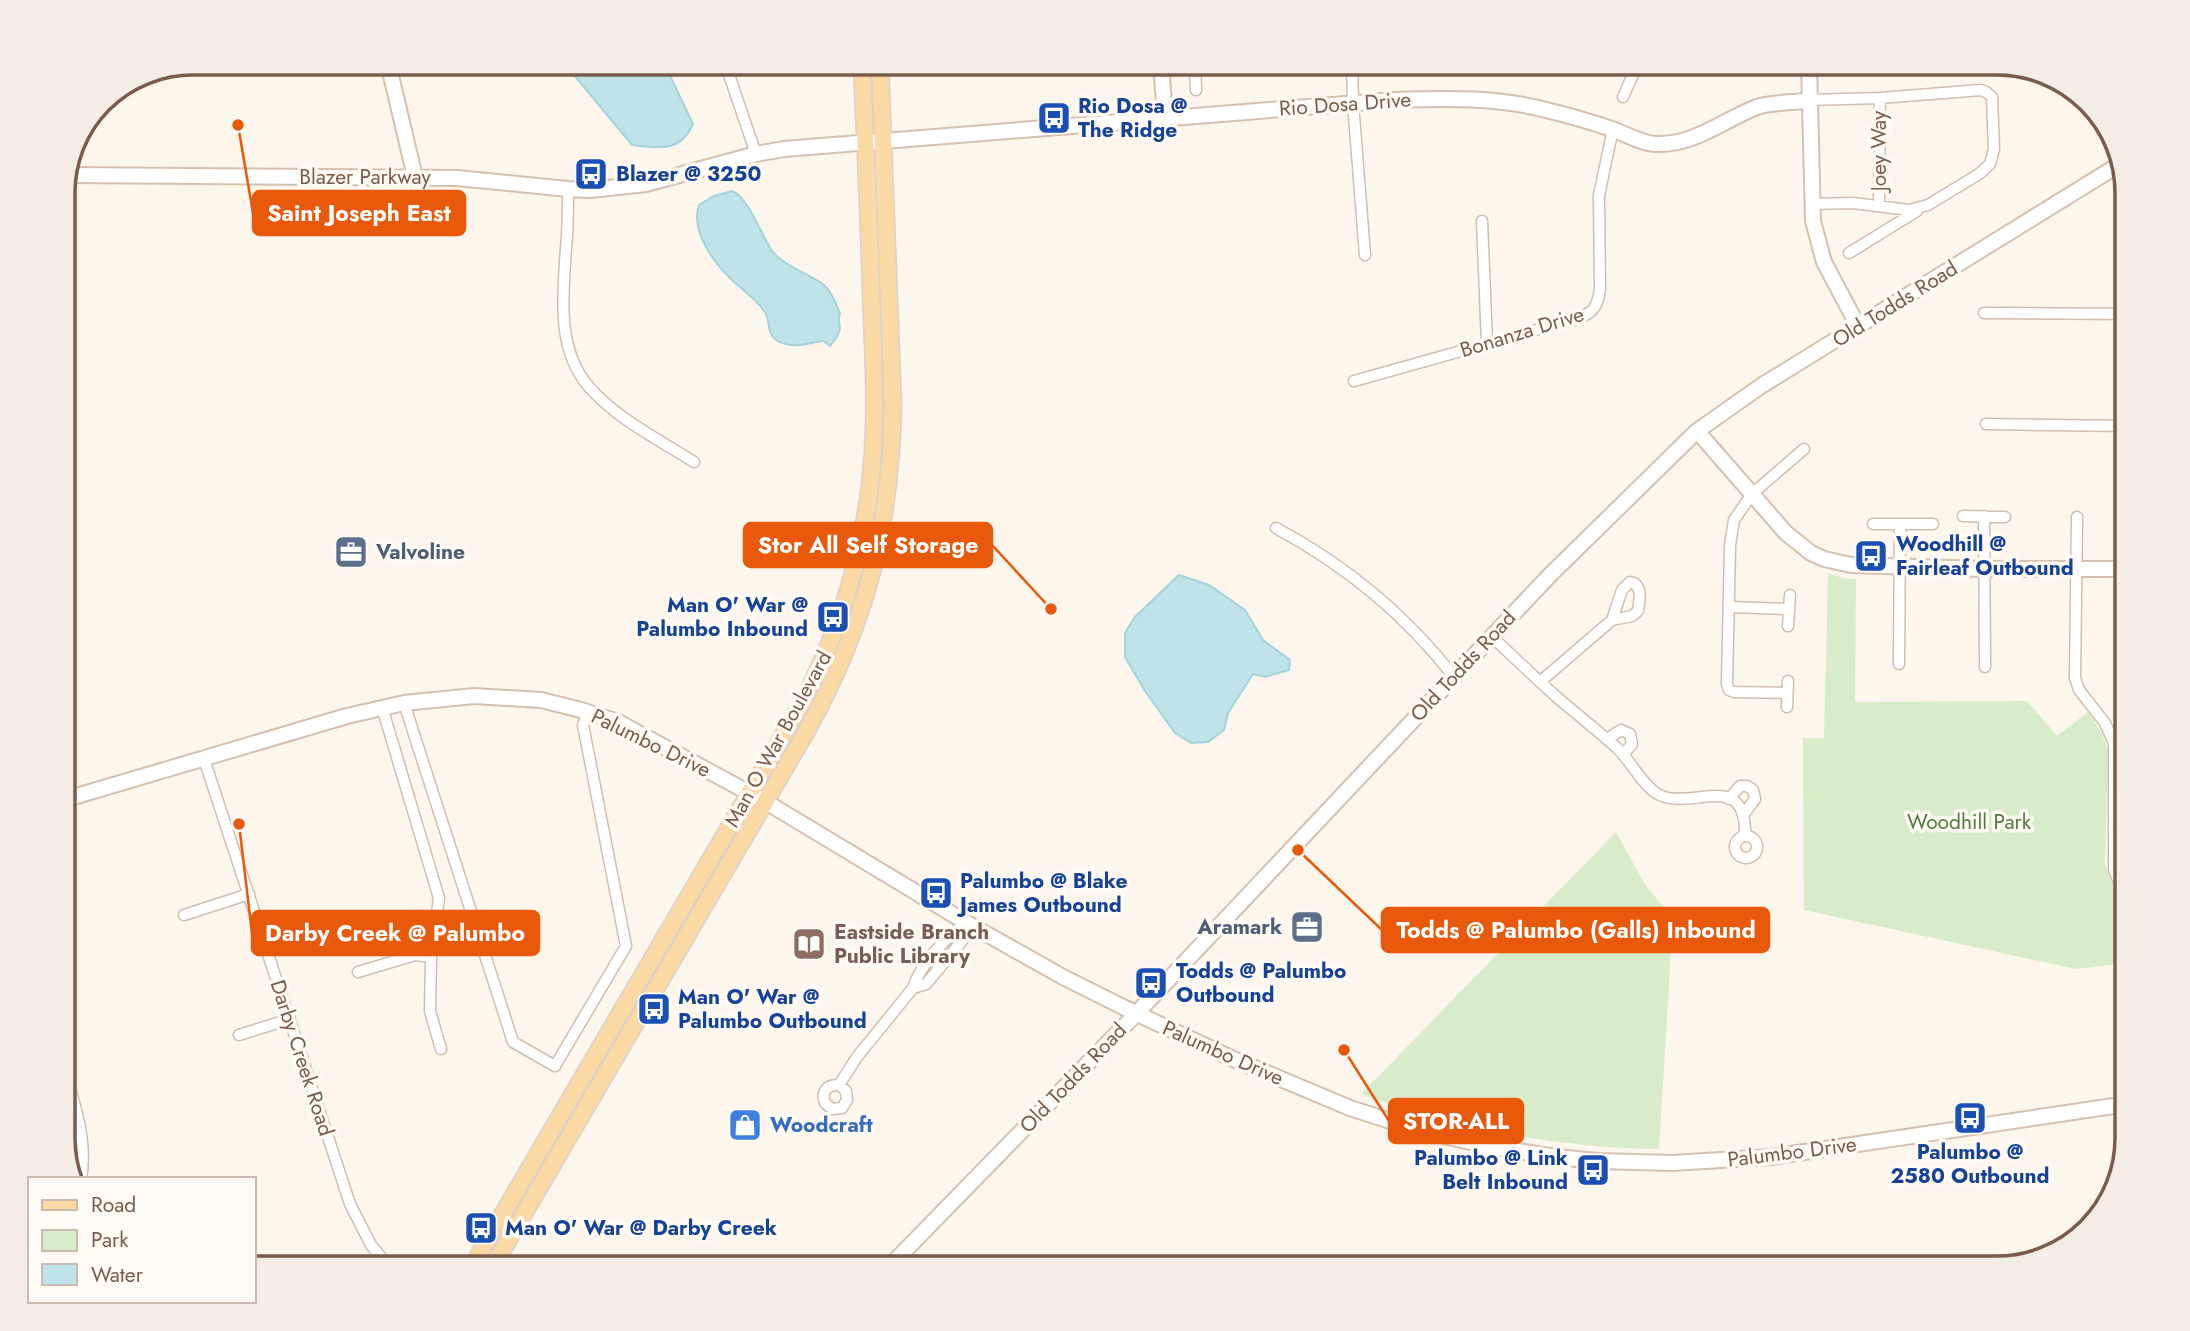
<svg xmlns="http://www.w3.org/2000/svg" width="2190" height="1331" font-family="Jost,sans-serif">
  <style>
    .green { fill: #d8ecc9 }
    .water { fill: #bfe3e8; stroke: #a5d3da; stroke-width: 2 }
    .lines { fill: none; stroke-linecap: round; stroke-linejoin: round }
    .street-casing { stroke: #d1beb0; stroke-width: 13 }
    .secondary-casing { stroke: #d6c0b0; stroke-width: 18 }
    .primary-casing { stroke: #dad1cd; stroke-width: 19 }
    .street { stroke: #fff; stroke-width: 10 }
    .secondary { stroke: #fff; stroke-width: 14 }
    .primary { stroke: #fbd9a5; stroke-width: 16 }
    .labels { text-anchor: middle; stroke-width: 7; stroke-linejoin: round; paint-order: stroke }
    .street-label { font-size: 21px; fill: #7a5c4d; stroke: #fffaf3 }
    .transit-label { font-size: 21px; font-weight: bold; fill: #164399; stroke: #fffaf3; text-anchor: start }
    .service-label { font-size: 21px; font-weight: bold; fill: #4e5e75; stroke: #fffaf3; text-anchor: start }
    .park-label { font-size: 21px; fill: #537a41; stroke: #fffaf3 }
    .education-label { font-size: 21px; font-weight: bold; fill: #785e54; stroke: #fffaf3; text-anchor: start }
    .shop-label { font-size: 21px; font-weight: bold; fill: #366cbe; stroke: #fffaf3; text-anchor: start }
    .rim { fill: none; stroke: #7a5c4d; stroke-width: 3.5 }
    .leader { fill: none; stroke: #e8590c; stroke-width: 2.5 }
    .callout-dot { fill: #e8590c; stroke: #fffaf3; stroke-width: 2.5 }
    .callout { fill: #e8590c; stroke: #e8590c; stroke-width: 2.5 }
    .callout-label { font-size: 23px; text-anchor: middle; font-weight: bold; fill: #fff }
  </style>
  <rect width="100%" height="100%" fill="#fdf6ec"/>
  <path class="green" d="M1828,573L1843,578L1856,579L1855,702L2027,701L2057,736L2088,712L2101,732L2108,749L2105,864L2111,882L2120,895L2127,901V963L2076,969L1804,910L1803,738H1824Z
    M1616,832L1644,883L1673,919L1659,1149C1557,1148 1457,1128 1361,1094Z"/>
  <path class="water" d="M564,63H664L693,124C680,153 659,148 632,145Z
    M732,191C747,196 761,233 770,248C779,264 810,274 824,285C833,293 835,303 840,313C838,319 839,322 840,328C840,334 834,341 830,346L823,341C807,343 792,350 776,340C766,333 771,320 764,311C756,299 743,290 733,281C714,263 690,231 699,205L714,196Z
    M1179,575L1209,585L1245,610L1263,640L1290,660L1289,670L1265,677L1253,674L1228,713L1224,730L1208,742L1191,743L1175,733L1145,691L1125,657V633L1135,617Z"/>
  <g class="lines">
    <defs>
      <path id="street" d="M725,63L756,154
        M1195,63L1196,90
        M1352,63L1353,103L1365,255
        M1623,97L1638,63
        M1810,100L1880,98L1981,90L1986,92L1992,97L1994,149L1990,164L1979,174L1928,205L1909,210L1853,203L1811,204
        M568,189C568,209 568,229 566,248C563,295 556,349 589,387C617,419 658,439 694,462
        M1879,205L1880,98
        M1482,221L1487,343
        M1849,253L1917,211
        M1984,313L2127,314
        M1354,381L1579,318C1595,312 1598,304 1600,289L1599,195L1613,129
        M1986,424L2127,426
        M1963,516L2005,517
        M1984,516L1985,667
        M2077,517L2075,678L2079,690L2105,723L2114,743V869L2118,880L2127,890
        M1873,524H1933
        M1276,528C1345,565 1406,615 1454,677
        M1730,607L1789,609
        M1788,626L1790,595
        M1491,636C1514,657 1536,679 1559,699C1578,715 1598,731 1617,748C1631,761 1640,782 1656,793C1688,814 1747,766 1745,836
        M1899,664L1900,524
        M1541,681L1612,620L1632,616L1638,611C1639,601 1643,590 1634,583L1630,582L1622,590L1612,620
        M1787,693L1734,692L1729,690L1727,684L1730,545L1734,520L1752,494L1804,449
        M404,703L513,1042L555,1066L626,946L583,725L588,712
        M382,707L439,898L431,957L430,1011L441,1049
        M1787,707L1788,681
        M1607,739L1621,730L1630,734L1632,744L1623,755
        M204,759L350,1204L371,1245L390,1268
        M1729,799L1740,786H1747L1753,790L1755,799L1744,814
        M1735 847a11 11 0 1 1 22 0a11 11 0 1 1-22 0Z
        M184,915L249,894
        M358,972L415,955L431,957
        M913,988L926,984L962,941L967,923
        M239,1035L290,1019
        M63,1065C74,1103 88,1139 81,1179
        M839,1085L846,1091L847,1100L842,1108L832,1109L825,1103C821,1092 827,1084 839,1085L857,1057L913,988C920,965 946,936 967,923"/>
      <path id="secondary" d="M388,63L415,177
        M1161,63L1165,118
        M1809,63L1813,221L1824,262L1858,326
        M68,175L457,178L568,189L590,190L646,184L756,154L784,149L1395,100C1447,98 1500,97 1550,111C1571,116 1591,122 1612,129C1626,134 1642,144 1657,144C1695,145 1723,120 1757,107C1771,102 1794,103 1810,100
        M1697,431L1786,533L1811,553L1824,559L1851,565L1983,569H2127
        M63,800L347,716L404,703L474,696L541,700L581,710L618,722L766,802L967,923L1063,977L1123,1007L1231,1058L1350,1108L1415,1129L1487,1146L1556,1157L1597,1161L1672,1163L1771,1157L2127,1104
        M888,1268L1136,1014L1550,575L1697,431L1761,386L2120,164"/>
      <path id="primary" d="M471,1268L802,703C841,628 865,549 872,465C877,407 873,349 871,291C869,215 865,139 862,63
        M492,1268L808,729C867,621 890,529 893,407L880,63"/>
    </defs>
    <use href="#street" class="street-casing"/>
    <use href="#secondary" class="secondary-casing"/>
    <use href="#primary" class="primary-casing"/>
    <use href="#street" class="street"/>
    <use href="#secondary" class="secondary"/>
    <use href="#primary" class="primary"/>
  </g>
  <defs>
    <symbol id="bus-square" viewBox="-11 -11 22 22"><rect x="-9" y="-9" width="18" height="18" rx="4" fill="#1a4fb4" stroke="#fffaf3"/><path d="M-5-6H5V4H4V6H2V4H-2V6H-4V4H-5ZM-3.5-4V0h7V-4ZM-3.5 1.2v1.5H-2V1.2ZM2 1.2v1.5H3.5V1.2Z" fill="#fff"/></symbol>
    <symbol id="office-square" viewBox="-11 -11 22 22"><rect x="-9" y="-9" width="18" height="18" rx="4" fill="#5c6f8a" stroke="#fffaf3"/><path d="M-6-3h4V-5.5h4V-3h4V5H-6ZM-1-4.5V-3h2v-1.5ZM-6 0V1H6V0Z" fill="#fff"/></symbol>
    <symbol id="library-square" viewBox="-11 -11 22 22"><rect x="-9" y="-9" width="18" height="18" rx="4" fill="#8d6e63" stroke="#fffaf3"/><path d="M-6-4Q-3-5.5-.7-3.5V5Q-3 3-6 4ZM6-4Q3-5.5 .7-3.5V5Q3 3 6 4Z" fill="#fff"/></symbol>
    <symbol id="shop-square" viewBox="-11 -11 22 22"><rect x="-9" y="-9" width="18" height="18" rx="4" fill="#3f7fe0" stroke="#fffaf3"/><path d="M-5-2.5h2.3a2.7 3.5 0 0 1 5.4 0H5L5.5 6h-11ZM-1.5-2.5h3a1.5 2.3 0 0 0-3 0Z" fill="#fff"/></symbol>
  </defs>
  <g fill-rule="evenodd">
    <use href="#bus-square" x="1035" y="99" width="38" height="38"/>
    <use href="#bus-square" x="572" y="155" width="38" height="38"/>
    <use href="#office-square" x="332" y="533" width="38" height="38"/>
    <use href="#bus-square" x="1852" y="537" width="38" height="38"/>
    <use href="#bus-square" x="814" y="598" width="38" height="38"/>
    <use href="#bus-square" x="917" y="874" width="38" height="38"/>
    <use href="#office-square" x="1288" y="908" width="38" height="38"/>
    <use href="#library-square" x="790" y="925" width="38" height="38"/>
    <use href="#bus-square" x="1132" y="964" width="38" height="38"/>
    <use href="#bus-square" x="635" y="990" width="38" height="38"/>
    <use href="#bus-square" x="1951" y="1099" width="38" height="38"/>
    <use href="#shop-square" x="726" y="1106" width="38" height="38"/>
    <use href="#bus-square" x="1574" y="1151" width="38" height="38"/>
    <use href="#bus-square" x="462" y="1209" width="38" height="38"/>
  </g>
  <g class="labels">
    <g class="street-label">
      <text transform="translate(1345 104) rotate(-4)" y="7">Rio Dosa Drive</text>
      <text transform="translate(1879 151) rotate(-90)" y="7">Joey Way</text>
      <text x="365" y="184">Blazer Parkway</text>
      <text transform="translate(1895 304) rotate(-32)" y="7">Old Todds Road</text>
      <text transform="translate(1522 332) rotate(-17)" y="7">Bonanza Drive</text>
      <text transform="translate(1463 666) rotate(-47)" y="7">Old Todds Road</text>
      <text transform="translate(778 739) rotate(-61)" y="7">Man O War Boulevard</text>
      <text transform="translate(651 743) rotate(26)" y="7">Palumbo Drive</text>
      <text transform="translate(1223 1053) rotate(24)" y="7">Palumbo Drive</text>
      <text transform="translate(302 1058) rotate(72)" y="7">Darby Creek Road</text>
      <text transform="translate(1073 1078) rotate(-46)" y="7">Old Todds Road</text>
      <text transform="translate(1792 1152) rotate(-7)" y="7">Palumbo Drive</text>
    </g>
    <g class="transit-label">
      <text x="1078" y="113">Rio Dosa @<tspan x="1078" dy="24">The Ridge</tspan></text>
      <text x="616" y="181">Blazer @ 3250</text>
      <text x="1896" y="551">Woodhill @<tspan x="1896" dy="24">Fairleaf Outbound</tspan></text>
      <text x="808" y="612" text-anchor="end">Man O' War @<tspan x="808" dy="24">Palumbo Inbound</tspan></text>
      <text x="960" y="888">Palumbo @ Blake<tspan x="960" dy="24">James Outbound</tspan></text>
      <text x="1176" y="978">Todds @ Palumbo<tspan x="1176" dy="24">Outbound</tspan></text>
      <text x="678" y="1004">Man O' War @<tspan x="678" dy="24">Palumbo Outbound</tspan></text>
      <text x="1970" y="1159" text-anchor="middle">Palumbo @<tspan x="1970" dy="24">2580 Outbound</tspan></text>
      <text x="1568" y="1165" text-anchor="end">Palumbo @ Link<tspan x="1568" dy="24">Belt Inbound</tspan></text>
      <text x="505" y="1235">Man O' War @ Darby Creek</text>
    </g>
    <g class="service-label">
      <text x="376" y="559">Valvoline</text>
      <text x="1282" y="934" text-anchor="end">Aramark</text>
    </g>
    <g class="park-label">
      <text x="1969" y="829">Woodhill Park</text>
    </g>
    <g class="education-label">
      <text x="834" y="939">Eastside Branch<tspan x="834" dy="24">Public Library</tspan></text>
    </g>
    <g class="shop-label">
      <text x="770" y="1132">Woodcraft</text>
    </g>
  </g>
  <path d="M0 0H2190V1331H0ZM193 75H1997A118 118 0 0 1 2115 193V1138A118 118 0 0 1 1997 1256H193A118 118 0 0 1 75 1138V193A118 118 0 0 1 193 75Z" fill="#f4ede6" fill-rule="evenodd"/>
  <path class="rim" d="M193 75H1997A118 118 0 0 1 2115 193V1138A118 118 0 0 1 1997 1256H193A118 118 0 0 1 75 1138V193A118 118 0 0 1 193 75Z"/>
  <path class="leader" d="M238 125L253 213M1051 609L992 545M1298 850L1382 930M239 824L252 933M1344 1050L1389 1121"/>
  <g class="callout-dot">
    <circle cx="238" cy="125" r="7"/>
    <circle cx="1051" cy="609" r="7"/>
    <circle cx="1298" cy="850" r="7"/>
    <circle cx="239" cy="824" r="7"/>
    <circle cx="1344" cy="1050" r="7"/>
  </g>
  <g class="callout">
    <rect x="253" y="191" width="212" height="44" rx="7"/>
    <rect x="744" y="523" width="248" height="44" rx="7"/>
    <rect x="1382" y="908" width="387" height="44" rx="7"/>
    <rect x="252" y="911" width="287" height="44" rx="7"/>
    <rect x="1389" y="1099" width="134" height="44" rx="7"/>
  </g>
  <g class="callout-label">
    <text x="359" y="221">Saint Joseph East</text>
    <text x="868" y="553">Stor All Self Storage</text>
    <text x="1576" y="938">Todds @ Palumbo (Galls) Inbound</text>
    <text x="395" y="941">Darby Creek @ Palumbo</text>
    <text x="1456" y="1129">STOR-ALL</text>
  </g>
  <rect x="28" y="1177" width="228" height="126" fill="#fffaf3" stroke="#cabbb1" stroke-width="2"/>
  <rect x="42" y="1200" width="35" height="10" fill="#fbd9a5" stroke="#cabbb1" stroke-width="2"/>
  <text x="91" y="1212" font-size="21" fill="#7a5c4d">Road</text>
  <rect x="42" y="1230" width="35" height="21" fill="#d8ecc9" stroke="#cabbb1" stroke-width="2"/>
  <text x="91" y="1247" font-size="21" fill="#7a5c4d">Park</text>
  <rect x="42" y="1264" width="35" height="21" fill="#bfe3e8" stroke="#cabbb1" stroke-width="2"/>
  <text x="91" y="1282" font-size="21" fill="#7a5c4d">Water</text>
</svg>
